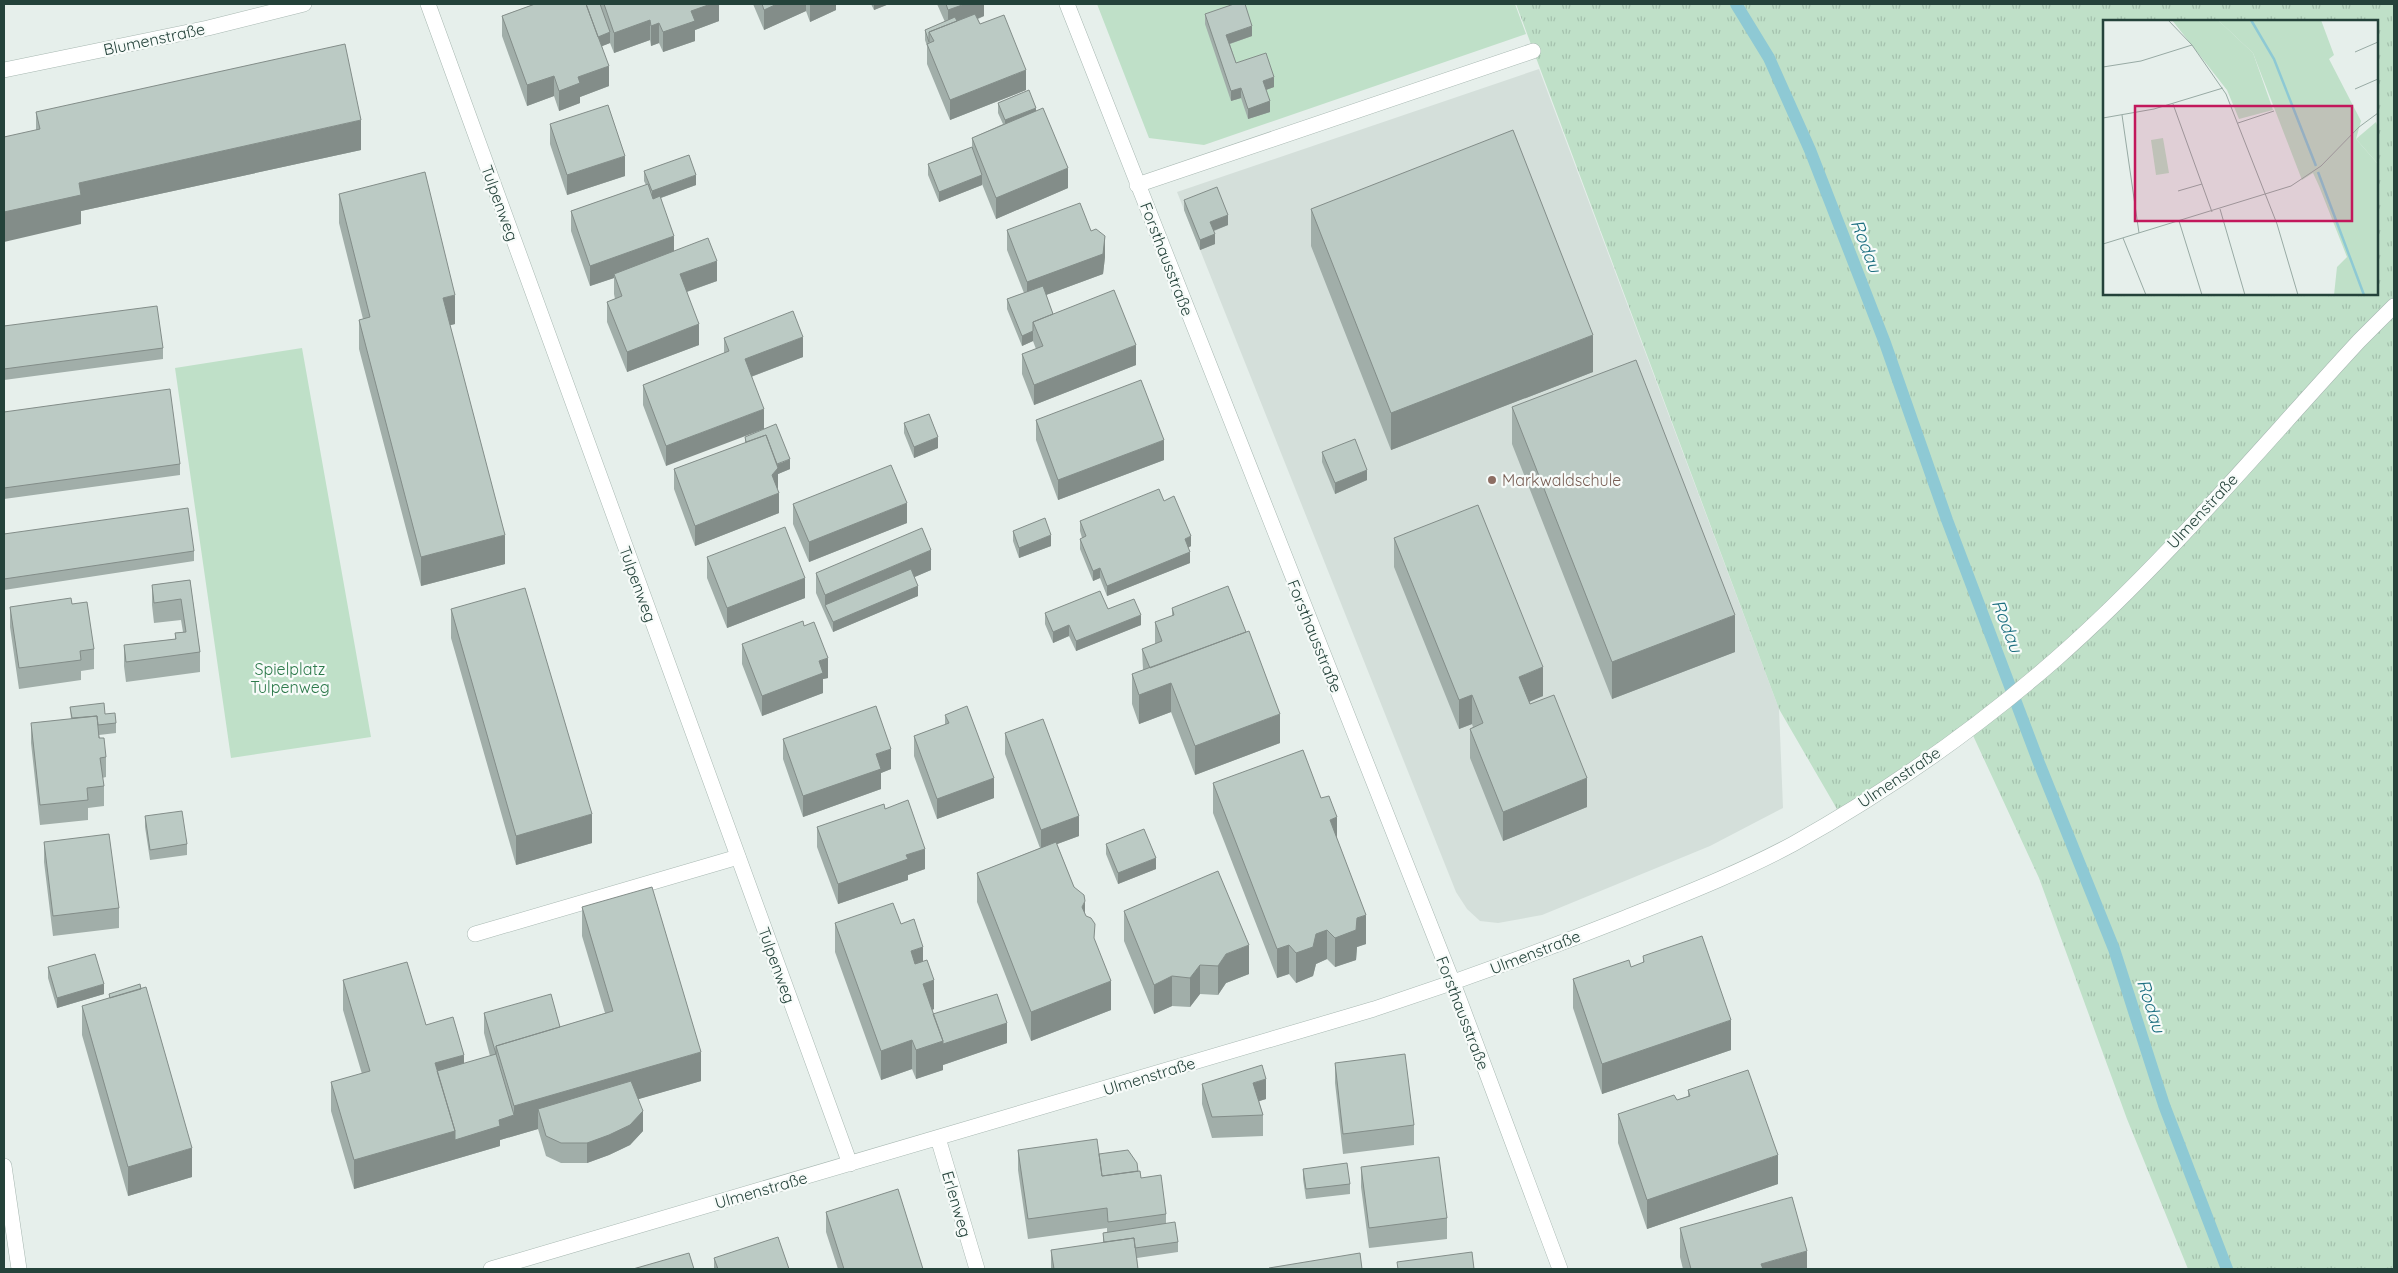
<svg xmlns="http://www.w3.org/2000/svg" width="2398" height="1273" font-family="Quicksand,sans-serif">
  <style>
    .built { fill: #d4dfda }
    .grass { fill: url(#grass-tufts); fill-rule: evenodd }
    .green { fill: #bfe0c8 }
    .lines { fill: none; stroke-linecap: round; stroke-linejoin: round }
    .stream { stroke: #8ec9d4; stroke-width: 12 }
    .service-casing { stroke: #a8b8b2; stroke-width: 16 }
    .minor-casing { stroke: #a8b8b2; stroke-width: 16 }
    .service { stroke: #fff; stroke-width: 15 }
    .minor { stroke: #fff; stroke-width: 15 }
    .wall { fill: #a1aea9 }
    .shaded-wall { fill: #838d89 }
    .building { fill: #bbcac4; stroke: #838d89 }
    .education-dot { fill: #8d6e63; stroke: #f7fbf9; stroke-width: 2 }
    .labels { text-anchor: middle; stroke-width: 4.5; stroke-linejoin: round; paint-order: stroke }
    .street-label { font-size: 16px; fill: #24423a; stroke: #f7fbf9 }
    .education-label { font-size: 16px; fill: #785e54; stroke: #f7fbf9; text-anchor: start }
    .park-label { font-size: 16px; fill: #2d7a4b; stroke: #f7fbf9 }
    .water-label { font-size: 18px; font-style: italic; fill: #1c6f80; stroke: #f7fbf9 }
    .inset-river { fill: none; stroke: #8ec9d4; stroke-width: 2.5 }
    .inset-road { fill: none; stroke: #98aaa4; stroke-width: 1 }
    .view { fill: #c2185b; fill-opacity: 0.15; stroke: #c2185b; stroke-width: 2.5 }
    .inset-edge { fill: none; stroke: #24423a; stroke-width: 2.5 }
  </style>
  <defs>
    <pattern id="grass-tufts" width="24" height="20" patternUnits="userSpaceOnUse" patternTransform="scale(1.25)"><rect width="24" height="20" fill="#bfe0c8"/><path d="M3 7l-1-3M5 7V3M7 7l1-3M15 17l-1-3M17 17v-4M19 17l1-3" fill="none" stroke="#a4c1ad"/></pattern>
  </defs>
  <rect width="100%" height="100%" fill="#e6efeb"/>
  <path class="built" d="M1539,69L1779,709L1783,808L1710,846L1542,915L1498,923L1480,921L1467,909L1456,892L1177,192Z"/>
  <path class="grass" d="M1516,4H2394V1269H2188L2127,1119L2039,878L1970,729L1841,816L1779,709ZM2104,21H2377V294H2104Z"/>
  <path class="green" d="M1097,4H1515L1526,34L1204,145L1149,138Z
    M302,348L371,737L231,758L175,368Z"/>
  <g class="lines">
    <path class="stream" d="M1736,4L1769,58L1810,150L1885,343L1947,520L2039,763L2114,949L2164,1105L2227,1269"/>
    <defs>
      <path id="service" d="M1137,185L1533,51
        M475,934L738,857"/>
      <path id="minor" d="M428,4L850,1164
        M1067,4L1453,983L1560,1269
        M4,70L208,28L304,4
        M938,1138L977,1269
        M4,1166L19,1269
        M491,1269L1374,1009C1459,981 1542,951 1625,918C1682,895 1739,873 1793,844C1886,792 1976,729 2056,659C2166,562 2260,448 2359,341L2394,306"/>
    </defs>
    <use href="#service" class="service-casing"/>
    <use href="#minor" class="minor-casing"/>
    <use href="#service" class="service"/>
    <use href="#minor" class="minor"/>
  </g>
  <path class="wall" d="M535,4H719V21L695,30V41L663,52L659,43L651,46L650,40L614,53L610,43L602,46L609,86L580,97V103L559,111L554,96L527,106L502,36V16Z
    M753,4H836V10L810,22L806,11L764,30Z
    M871,4H889L874,10Z
    M937,4H984V16L978,19L980,24L1026,90L950,120L927,64V46L925,40V30L945,22Z
    M1205,14L1252,36L1230,44L1236,63L1274,87L1266,90L1270,112L1248,119L1241,98L1231,101L1205,24Z
    M998,103L1036,110L1068,188L996,219L982,184V185L939,202L928,175V164L972,147V138L1003,124L998,113Z
    M36,112L361,150L81,211V224L36,130Z
    M550,124L625,176L567,195L550,144Z
    M644,171L696,185L661,198L674,251L717,281L687,292L699,345L627,372L607,322V302L615,299L614,294V278L590,286L571,231V211L646,185L644,181Z
    M339,194L455,324L450,325L505,564L421,586L359,349V320L363,319L339,223Z
    M1184,200L1228,225L1214,231L1215,244L1200,250L1184,210Z
    M1311,209L1593,372L1391,450L1311,246Z
    M1007,230L1091,231L1105,257L1103,274L1046,295L1053,314L1136,365L1034,405L1022,374V354L1036,349L1033,341L1022,346L1007,309V299L1024,293L1007,250Z
    M4,326L163,348V359L4,380Z
    M724,338L803,357L751,377L666,466L643,405V385L724,353Z
    M1512,407L1735,652L1612,699L1512,444Z
    M4,412L180,464V475L4,499Z
    M1036,420L1164,460L1058,500L1036,440Z
    M904,423L938,448L914,458L904,433Z
    M745,437L790,469L778,474V488L777,489L779,513L695,546L674,489V469L745,443Z
    M1322,452L1367,480L1335,494L1322,462Z
    M1164,501L1191,546L1188,548L1190,563L1107,596L1100,578L1093,581L1080,549V539L1082,538L1080,531V521Z
    M793,504L907,523L809,562L793,524Z
    M1013,531L1051,546L1019,558L1013,541Z
    M4,534L194,551V561L4,590Z
    M1394,538L1543,696L1529,702L1587,807L1503,841L1470,758V729L1473,727L1472,724L1459,729L1394,567Z
    M707,557L805,598L727,628L707,578Z
    M931,570L914,577L918,596L833,632L816,593V573Z
    M190,580L200,652V672L126,682L124,666V645L175,639V633L183,632L181,620L154,623L152,605V585Z
    M72,604L94,649V669L81,671V680L19,689L10,627V607Z
    M1172,608L1280,743L1195,775L1171,712L1139,724L1132,704V674L1143,670L1142,649L1155,644V622L1172,616Z
    M451,609L592,843L516,865L451,638Z
    M1108,609L1141,625L1076,651L1069,636L1053,643L1045,624V613Z
    M804,626L828,678L823,679V693L762,716L742,664V644Z
    M70,707L105,714L116,723V733L99,735L106,757V777L102,778L104,786V806L88,808V820L40,825L31,743V723L71,719Z
    M945,715L994,798L937,819L914,756V736L945,725Z
    M1005,733L1079,836L1057,844L1095,941L1111,1010L1031,1041L977,902V873L1040,848L1005,754Z
    M783,739L891,769L881,773V789L803,817L783,759Z
    M1213,783L1337,839L1366,944L1357,947L1356,960L1335,967L1327,959L1316,964L1313,976L1296,983L1289,974L1277,978L1213,813Z
    M885,809L925,869L908,875V880L838,904L817,847V827Z
    M145,816L187,844V855L150,860L145,827Z
    M44,842L119,908V928L53,936L44,862Z
    M1106,844L1156,869L1118,884L1106,854Z
    M582,907L701,1081L638,1099L643,1131L630,1145L609,1155L587,1163H561L546,1156L538,1129L500,1140V1146L354,1189L331,1111V1082L362,1074L343,1010V980L426,1025L464,1064L490,1056L484,1033V1013L560,1027L605,1013L582,936Z
    M1124,911L1249,974L1226,983L1218,995L1200,994L1190,1007L1172,1006L1154,1014L1124,941Z
    M835,923L923,961L934,1009L932,1010L933,1014L1007,1043L943,1065V1070L916,1079L912,1069L881,1080L835,952Z
    M1643,956L1731,1050L1602,1094L1573,1008V979L1631,967L1643,963Z
    M48,967L104,994L57,1008L48,978Z
    M109,994L192,1177L128,1196L82,1035V1006L109,998Z
    M1335,1063L1414,1125V1145L1343,1154L1335,1083Z
    M1202,1084L1266,1099L1259,1101L1263,1115V1136L1212,1138L1202,1104Z
    M1688,1090L1778,1184L1647,1229L1618,1143V1114L1677,1100L1688,1096Z
    M1018,1150L1099,1154L1138,1171L1141,1178L1166,1214V1223L1178,1242V1252L1137,1258L1138,1269H1051V1250L1103,1243V1233L1107,1232V1228L1028,1239L1018,1170Z
    M1361,1167L1447,1218V1239L1369,1248L1361,1187Z
    M1303,1169L1350,1184V1194L1306,1199L1303,1179Z
    M826,1212L923,1269H838L826,1232Z
    M1680,1228L1807,1269H1683L1680,1257Z
    M714,1258L789,1269H714Z"/>
  <path class="shaded-wall" d="M711,4H719V21L695,30V41L663,52V32L691,11Z
    M777,4H806V11L764,30V10Z
    M810,4H836V10L810,22Z
    M874,4H889L874,10Z
    M965,4H984V16L948,30V10Z
    M650,20V40L614,53V33Z
    M659,23V43L651,46V26Z
    M1252,26V36L1226,45V35Z
    M610,32V43L595,49V38Z
    M609,66V86L580,97V103L559,111V91L578,77Z
    M1026,70V90L950,120V100Z
    M554,76V96L527,106V85Z
    M1274,77V87L1263,91V81Z
    M1241,88V98L1231,101V91Z
    M1270,101V112L1248,119V109Z
    M1036,108V118L1005,131V120Z
    M361,120V150L81,211V224L4,242V212L79,183Z
    M625,156V176L567,195V175Z
    M1068,168V188L996,219V198Z
    M696,175V185L652,201V191Z
    M982,175V185L939,202V192Z
    M1228,215V225L1210,232V222Z
    M1215,234V244L1200,250V240Z
    M674,236V257L614,274V278L590,286V266Z
    M1105,236V257L1103,274L1027,302V282Z
    M717,261V281L680,294V274Z
    M455,295V324L443,327V298Z
    M699,324V345L627,372V352Z
    M1033,331V341L1022,346V336Z
    M1593,335V372L1391,450V413Z
    M803,337V357L745,379V359Z
    M1136,345V365L1034,405V385Z
    M764,409V429L666,466V446Z
    M938,437V448L914,458V447Z
    M1164,440V460L1058,500V480Z
    M790,459V469L778,474V488L772,496V475L774,466Z
    M1367,470V480L1335,494V483Z
    M779,493V513L695,546V526Z
    M907,503V523L809,562V542Z
    M505,535V564L421,586V557Z
    M1051,535V546L1019,558V548Z
    M1191,536V546L1185,549V539Z
    M931,550V570L829,614L825,605V595Z
    M1190,552V563L1107,596V586Z
    M1100,568V578L1093,581V571Z
    M805,578V598L727,628V608Z
    M918,586V596L833,632V622Z
    M1141,615V625L1076,651V641Z
    M1735,615V652L1612,699V662Z
    M1069,625V636L1053,643V632Z
    M828,658V678L823,679V693L762,716V696L819,661Z
    M1543,667V696L1519,706V677Z
    M1171,683V712L1139,724V695Z
    M1472,695V724L1459,729V700Z
    M1280,714V743L1195,775V746Z
    M891,749V769L881,773V789L803,817V796L876,754Z
    M994,778V798L937,819V799Z
    M1587,778V807L1503,841V812Z
    M592,814V843L516,865V836Z
    M1079,816V836L1041,850V830Z
    M1337,817V846L1330,820Z
    M925,849V869L908,875V880L838,904V884L906,855Z
    M1156,858V869L1118,884V873Z
    M1085,901V930L1082,907Z
    M1366,915V944L1357,947L1356,960L1335,967V938L1357,918Z
    M1327,930V959L1316,964L1313,976L1296,983V953L1316,934Z
    M1249,945V974L1226,983L1218,995V966L1226,954Z
    M1289,945V974L1277,978V949Z
    M923,947V976L911,980V951Z
    M1200,965V994L1190,1007V978Z
    M1172,976V1006L1154,1014V985Z
    M934,980V1009L923,1013V984Z
    M1111,981V1010L1031,1041V1012Z
    M104,984V994L57,1008V998Z
    M1731,1020V1050L1602,1094V1064Z
    M1007,1023V1043L943,1065V1070L916,1079V1050L943,1041Z
    M912,1040V1069L881,1080V1051Z
    M701,1052V1081L543,1127L538,1109V1129L500,1140V1146L354,1189V1160L455,1131L499,1120L514,1115V1106Z
    M464,1055V1084L440,1091L435,1063Z
    M1266,1079V1099L1253,1103V1083Z
    M643,1111V1131L630,1145L609,1155L587,1163V1143Z
    M192,1148V1177L128,1196V1167Z
    M1778,1155V1184L1647,1229V1200Z
    M1807,1251V1269H1761V1264Z"/>
  <path class="building" d="M535,4H586L609,66L578,77L580,83L559,91L554,76L527,85L502,16Z
    M586,4H600L610,32L598,37Z
    M604,4H711L691,11L695,21L663,32L659,23L651,26L650,20L614,33Z
    M762,4H777L764,10Z
    M946,4H965L948,10Z
    M1234,4H1245L1252,26L1226,35L1236,63L1266,53L1274,77L1263,81L1270,101L1248,109L1241,88L1231,91L1205,14Z
    M975,14L980,24L1004,15L1026,70L950,100L927,44L934,41L929,32Z
    M955,17L957,21L929,32V42L925,30Z
    M345,44L361,120L79,183L81,195L4,212V137L40,129L36,112Z
    M1029,90L1036,108L1005,120L998,103Z
    M608,105L625,156L567,175L550,124Z
    M1043,108L1068,168L996,198L972,138Z
    M1513,130L1593,335L1391,413L1311,209Z
    M972,147L982,175L939,192L928,164Z
    M689,155L696,175L652,191L644,171Z
    M425,172L455,295L443,298L505,535L421,557L359,320L370,317L339,194Z
    M648,184L653,199L660,196L674,236L590,266L571,211Z
    M1217,187L1228,215L1210,222L1215,234L1200,240L1184,200Z
    M1080,203L1091,231L1096,229L1105,236L1103,254L1027,282L1007,230Z
    M708,238L717,261L680,274L699,324L627,352L607,302L622,296L614,274Z
    M1043,286L1053,314L1033,322V331L1022,336L1007,299Z
    M1114,290L1136,345L1034,385L1022,354L1043,346L1033,322Z
    M157,306L163,348L4,369V326Z
    M793,311L803,337L745,359L764,409L666,446L643,385L729,351L724,338Z
    M1636,360L1735,615L1612,662L1512,407Z
    M1141,380L1164,440L1058,480L1036,420Z
    M170,389L180,464L4,488V412Z
    M929,414L938,437L914,447L904,423Z
    M776,424L790,459L777,464L766,435L746,442L745,437Z
    M766,435L778,468L772,475L779,493L695,526L674,469Z
    M1355,439L1367,470L1335,483L1322,452Z
    M891,465L907,503L809,542L793,504Z
    M1159,489L1164,501L1174,496L1191,536L1185,539L1190,552L1107,586L1100,568L1093,571L1080,539L1086,536L1080,521Z
    M1478,505L1543,667L1519,677L1530,704L1554,695L1587,778L1503,812L1470,729L1483,723L1472,695L1459,700L1394,538Z
    M188,508L194,551L4,579V534Z
    M1045,518L1051,535L1019,548L1013,531Z
    M785,527L805,578L727,608L707,557Z
    M922,528L931,550L825,595L816,573Z
    M911,569L918,586L833,622L825,605Z
    M190,580L200,652L126,662L124,645L176,639L175,633L186,632L181,599L154,603L152,585Z
    M1228,586L1246,632L1150,668L1142,649L1162,641L1155,622L1174,615L1172,608Z
    M525,588L592,814L516,836L451,609Z
    M1100,591L1108,609L1134,599L1141,615L1076,641L1069,625L1053,632L1045,613Z
    M71,598L72,604L87,602L94,649L80,651L81,660L19,668L10,607Z
    M803,621L804,626L814,622L828,658L819,661L823,673L762,696L742,644Z
    M1249,631L1280,714L1195,746L1171,683L1139,695L1132,674Z
    M104,703L105,714L115,713L116,723L98,725L97,716L72,718L70,707Z
    M876,706L891,749L876,754L881,769L803,796L783,739Z
    M967,706L994,778L937,799L914,736L949,723L945,715Z
    M97,716L99,738H104L106,757L100,758L104,786L87,788L88,800L40,805L31,723Z
    M1043,719L1079,816L1041,830L1005,733Z
    M1303,750L1321,798L1329,796L1337,817L1330,820L1366,915L1357,918L1356,930L1335,938L1327,930L1316,934L1313,947L1296,953L1289,945L1277,949L1213,783Z
    M908,800L925,849L906,855L908,859L838,884L817,827L884,804L885,809Z
    M182,811L187,844L150,850L145,816Z
    M1144,829L1156,858L1118,873L1106,844Z
    M109,834L119,908L53,916L44,842Z
    M1056,842L1074,887L1084,895L1085,901L1082,907L1086,916L1091,918L1095,924L1094,938L1111,981L1031,1012L977,873Z
    M1218,871L1249,945L1226,954L1218,966L1200,965L1190,978L1172,976L1154,985L1124,911Z
    M652,887L701,1052L514,1106L496,1046L613,1011L582,907Z
    M893,903L901,924L914,919L923,947L911,951L915,964L927,960L934,980L923,984L943,1041L916,1050L912,1040L881,1051L835,923Z
    M1702,936L1731,1020L1602,1064L1573,979L1629,960L1631,967L1644,962L1643,956Z
    M95,954L104,984L57,998L48,967Z
    M407,962L426,1025L453,1017L464,1055L435,1063L455,1131L354,1160L331,1082L370,1071L343,980Z
    M140,984L141,989L110,998L109,994Z
    M146,987L192,1148L128,1167L82,1006Z
    M551,994L560,1027L496,1046V1054L484,1013Z
    M997,994L1007,1023L943,1044V1041L933,1014Z
    M496,1054L514,1115L499,1120L500,1126L455,1140V1131L437,1071Z
    M1405,1054L1414,1125L1343,1134L1335,1063Z
    M1262,1065L1266,1079L1253,1083L1263,1115L1212,1117L1202,1084Z
    M1748,1070L1778,1155L1647,1200L1618,1114L1674,1095L1677,1100L1690,1096L1688,1090Z
    M631,1081L643,1111L630,1125L609,1135L587,1143H561L546,1136L538,1109Z
    M1097,1139L1102,1176L1140,1171L1141,1178L1161,1175L1166,1214L1108,1222L1107,1208L1028,1219L1018,1150Z
    M1128,1150L1137,1163L1138,1171L1102,1176L1099,1154Z
    M1439,1157L1447,1218L1369,1228L1361,1167Z
    M1347,1163L1350,1184L1306,1189L1303,1169Z
    M898,1189L923,1269H844L826,1212Z
    M1792,1197L1807,1251L1761,1264L1763,1269H1691L1680,1228Z
    M1175,1222L1178,1242L1135,1248L1134,1238L1104,1242L1103,1233Z
    M778,1237L789,1269H718L714,1258Z
    M1134,1238L1138,1269H1054L1051,1250Z
    M1472,1252L1474,1269H1398L1397,1262Z
    M689,1253L694,1269H633Z
    M1360,1253L1362,1269H1270L1269,1268Z"/>
  <circle class="education-dot" cx="1492" cy="480" r="5"/>
  <g class="labels">
    <g class="street-label">
      <text transform="translate(154 39) rotate(-12)" y="6">Blumenstraße</text>
      <text transform="translate(500 203) rotate(70)" y="6">Tulpenweg</text>
      <text transform="translate(1167 259) rotate(69)" y="6">Forsthausstraße</text>
      <text transform="translate(2202 511) rotate(-47)" y="6">Ulmenstraße</text>
      <text transform="translate(638 584) rotate(70)" y="6">Tulpenweg</text>
      <text transform="translate(1315 636) rotate(68)" y="6">Forsthausstraße</text>
      <text transform="translate(1899 777) rotate(-34)" y="6">Ulmenstraße</text>
      <text transform="translate(1535 952) rotate(-21)" y="6">Ulmenstraße</text>
      <text transform="translate(777 965) rotate(70)" y="6">Tulpenweg</text>
      <text transform="translate(1463 1013) rotate(69)" y="6">Forsthausstraße</text>
      <text transform="translate(1149 1076) rotate(-17)" y="6">Ulmenstraße</text>
      <text transform="translate(761 1190) rotate(-16)" y="6">Ulmenstraße</text>
      <text transform="translate(957 1204) rotate(74)" y="6">Erlenweg</text>
    </g>
    <g class="education-label">
      <text x="1502" y="486">Markwaldschule</text>
    </g>
    <g class="park-label">
      <text x="290" y="675">Spielplatz<tspan x="290" dy="18">Tulpenweg</tspan></text>
    </g>
    <g class="water-label">
      <text transform="translate(1866 246) rotate(69)" y="6">Rodau</text>
      <text transform="translate(2007 626) rotate(69)" y="6">Rodau</text>
      <text transform="translate(2151 1006) rotate(72)" y="6">Rodau</text>
    </g>
  </g>
  <g transform="translate(2103 20)">
    <rect width="275" height="275" fill="#e6efeb"/>
    <path d="M115,0H218L231,35L226,39L258,101L253,119L275,144V275H231L234,247L244,237L216,166L210,153L199,160L150,33Z" fill="#bfe0c8"/>
    <path d="M273,102L275,108V144L253,119Z" fill="#bfe0c8"/>
    <path d="M69,0H115L150,33L170,90L136,99L124,70ZM60,118L66,153L53,155L48,120Z" fill="#bfe0c8"/>
    <path class="inset-river" d="M148,0L171,39L213,146M215,152L261,275"/>
    <path class="inset-road" d="M65,0L89,25L123,74L174,204L195,275M252,32L275,22M0,47L38,41L89,25M252,69L275,59M70,84L109,192M19,95L36,213M0,98L51,89L120,68M135,103L171,91M75,171L99,164M117,189L142,275M76,201L99,275M20,218L43,275M0,224L188,166L218,146L256,107L275,93"/>
    <path class="view" d="M32,86H249V201H32Z"/>
    <rect width="275" height="275" class="inset-edge"/>
  </g>
  <rect width="2398" height="1273" fill="none" stroke="#24423a" stroke-width="10"/>
</svg>
